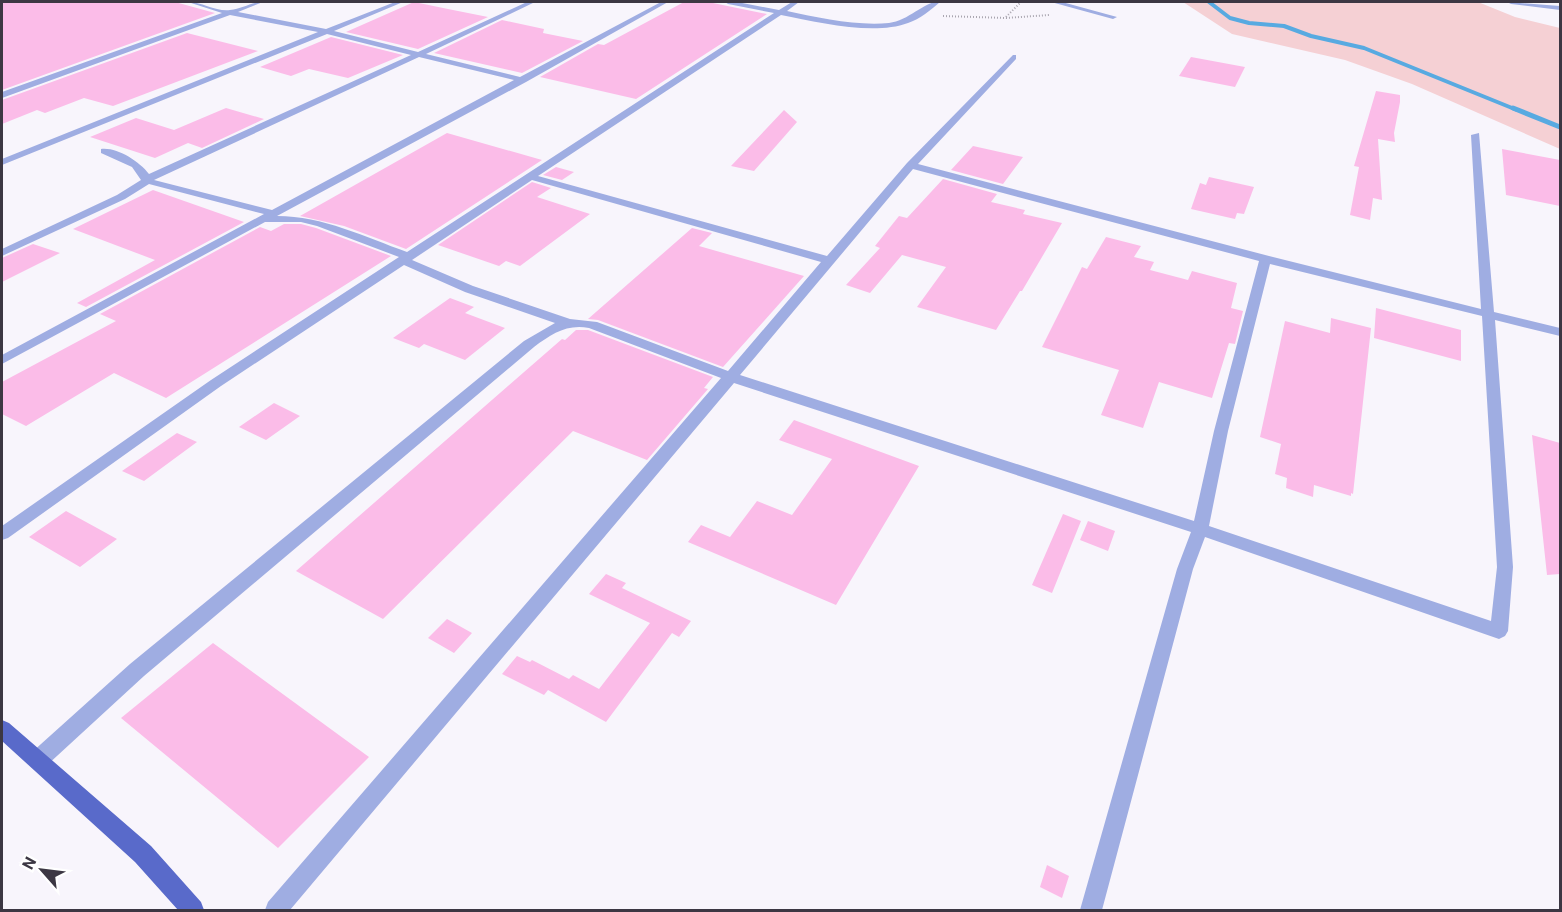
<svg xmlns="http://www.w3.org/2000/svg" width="1562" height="912" font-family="Roboto,sans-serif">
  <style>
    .green { fill: #f5d0d4 }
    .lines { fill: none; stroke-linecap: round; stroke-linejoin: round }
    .stream-far1 { stroke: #58aae1; stroke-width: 4 }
    .stream { stroke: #58aae1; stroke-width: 5 }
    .building { fill: #fbbce8 }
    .path { stroke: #a9a5af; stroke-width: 2; stroke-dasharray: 1 2; stroke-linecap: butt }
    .minor { fill: #9fade2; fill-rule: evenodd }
    .major { fill: #596aca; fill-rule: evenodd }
  </style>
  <rect width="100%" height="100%" fill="#f8f5fc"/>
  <path class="green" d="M1183,2H1478L1515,17L1560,28V149L1412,84L1345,60L1232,34Z"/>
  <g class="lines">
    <path class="stream-far1" d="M1209,2L1230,18L1249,23L1284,26L1311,36L1364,48L1517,110"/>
    <path class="stream" d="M1513,108L1560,127"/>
  </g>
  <path class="building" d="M2,2H175L215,13L2,90Z
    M414,2L448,9L488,17L418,49L346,32Z
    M684,2H708L767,14L636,99L540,77L598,44L604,45Z
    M502,20L544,29L543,33L583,41L522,73L434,53Z
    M187,33L258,51L113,106L84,98L45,113L37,110L2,124V100Z
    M331,37L403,55L348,78L309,69L291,76L260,67Z
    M1191,57L1245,67L1235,87L1179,76Z
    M1376,91L1400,95V102L1394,133L1395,142L1378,139L1382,200L1373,198L1370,220L1350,215L1359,167L1354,166Z
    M226,108L264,119L202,148L188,143L155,158L90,137L136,118L174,130Z
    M784,110L797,122L754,171L731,166Z
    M447,133L542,160L406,249L344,226L300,216Z
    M973,146L1023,157L1003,184L951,170Z
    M1502,149L1560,160V206L1506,195Z
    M556,167L574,172L562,180L543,175Z
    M1209,177L1254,187L1244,214L1237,213L1235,219L1191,209L1200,183L1206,185Z
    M943,179L997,194L991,202L1025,210L1023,214L1062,223L1022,291H1020L996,330L917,307L946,267L902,255L870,293L846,285L880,248L875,246L899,216L907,218Z
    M532,182L551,188L537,197L590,214L520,266L506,261L499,266L438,245Z
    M153,190L244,222L86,307L77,303L155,260L73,229Z
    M284,224H301L316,228L391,256L166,398L114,373L26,426L2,414V382L116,321L100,314L260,227L271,231Z
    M692,228L712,233L699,246L804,276L723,367L598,320L588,319Z
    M1106,237L1141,246L1134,257L1154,262L1150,270L1188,280L1192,271L1237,283L1231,308L1243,311L1235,344L1229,343L1212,398L1159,382L1143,428L1101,415L1119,370L1042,347L1082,267L1087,269Z
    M33,244L60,253L2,282V258Z
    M450,298L474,307L465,313L505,328L465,360L424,344L419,348L393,338Z
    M1376,308L1461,330V361L1374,338Z
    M1331,318L1371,328L1353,494L1351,493V496L1314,485L1313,497L1286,488L1287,478L1275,474L1281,444L1260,437L1285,321L1330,333Z
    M576,330H588L713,377L704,388L708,389L647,460L573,431L383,619L296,571L562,339L565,340Z
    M274,403L300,416L266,440L239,427Z
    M794,420L919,466L836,605L688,542L701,525L730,537L757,501L792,515L832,459L779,440Z
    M177,433L197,442L144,481L122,471Z
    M1532,435L1560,443V574L1547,575Z
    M66,511L117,539L80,567L29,537Z
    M1063,514L1081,521L1052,593L1032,585Z
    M1088,521L1115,531L1108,551L1080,540Z
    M606,574L626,583L622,588L691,621L679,637L672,633L606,722L548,690L544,695L502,674L517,656L530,662L532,660L569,679L573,675L599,689L650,623L589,594Z
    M447,619L472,633L454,653L428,638Z
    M213,643L369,757L278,848L121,718Z
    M1047,865L1069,876L1062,898L1040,887Z"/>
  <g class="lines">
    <path class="path" d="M943,16L1006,18L1049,15
      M1006,17L1021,2"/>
    <path class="minor" d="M188,2C202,2 217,12 230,10C242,9 251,2 263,2L238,12L326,29L395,2H403L334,31L418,52L527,2H535L426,54L520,77L661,2H668L526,82L277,216C323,216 365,237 407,252L774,13L728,4L725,2H737L779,10L792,2H799L787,11C819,18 856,26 889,23C909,21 926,0 940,2C931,10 920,19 908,23C873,36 818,22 781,15L538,176L827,256L907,163L1013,55H1016V59L918,164L1269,256L1481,309L1471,135L1479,133L1494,312L1560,328V336L1495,320L1513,567L1508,631L1505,636L1499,639L1205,537L1193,569L1102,910H1080L1177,569L1191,532L734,383L290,910H265L268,902L721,378L589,328C566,324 552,334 534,347L144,676L45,767L38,770L31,767L28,760L31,753L130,664L524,341L555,323L465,292L404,265L221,386L8,538L2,540V526L211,380L399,257L317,226L301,222H265L2,364V355L264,214L149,184L125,199L2,256V249L117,195L141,180L132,167L101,153V149C117,147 139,161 149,174L411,55L327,34L2,165V159L318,32L230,15L2,98V92L222,13ZM419,57L514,80L272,210L154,180ZM913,169L1259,261L1214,431L1194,521L740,375ZM532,180L821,262L728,371L597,322L570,319L473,286L412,260ZM1270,264L1482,316L1497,567L1491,621L1209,526L1228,431Z
      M1051,2H1062L1117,17L1113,19Z
      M1507,2L1560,6V10L1511,4Z"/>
    <path class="major" d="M2,720L9,723L151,846L201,902L204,910H178L135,862L2,741Z"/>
  </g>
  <rect width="1562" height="912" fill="none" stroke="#3c3743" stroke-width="6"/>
  <g transform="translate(42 870) rotate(298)" stroke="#ffffff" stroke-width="4.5" paint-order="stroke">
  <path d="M0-4.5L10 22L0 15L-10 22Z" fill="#3c3743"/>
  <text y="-9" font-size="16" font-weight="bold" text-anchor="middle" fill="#3c3743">N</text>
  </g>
</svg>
